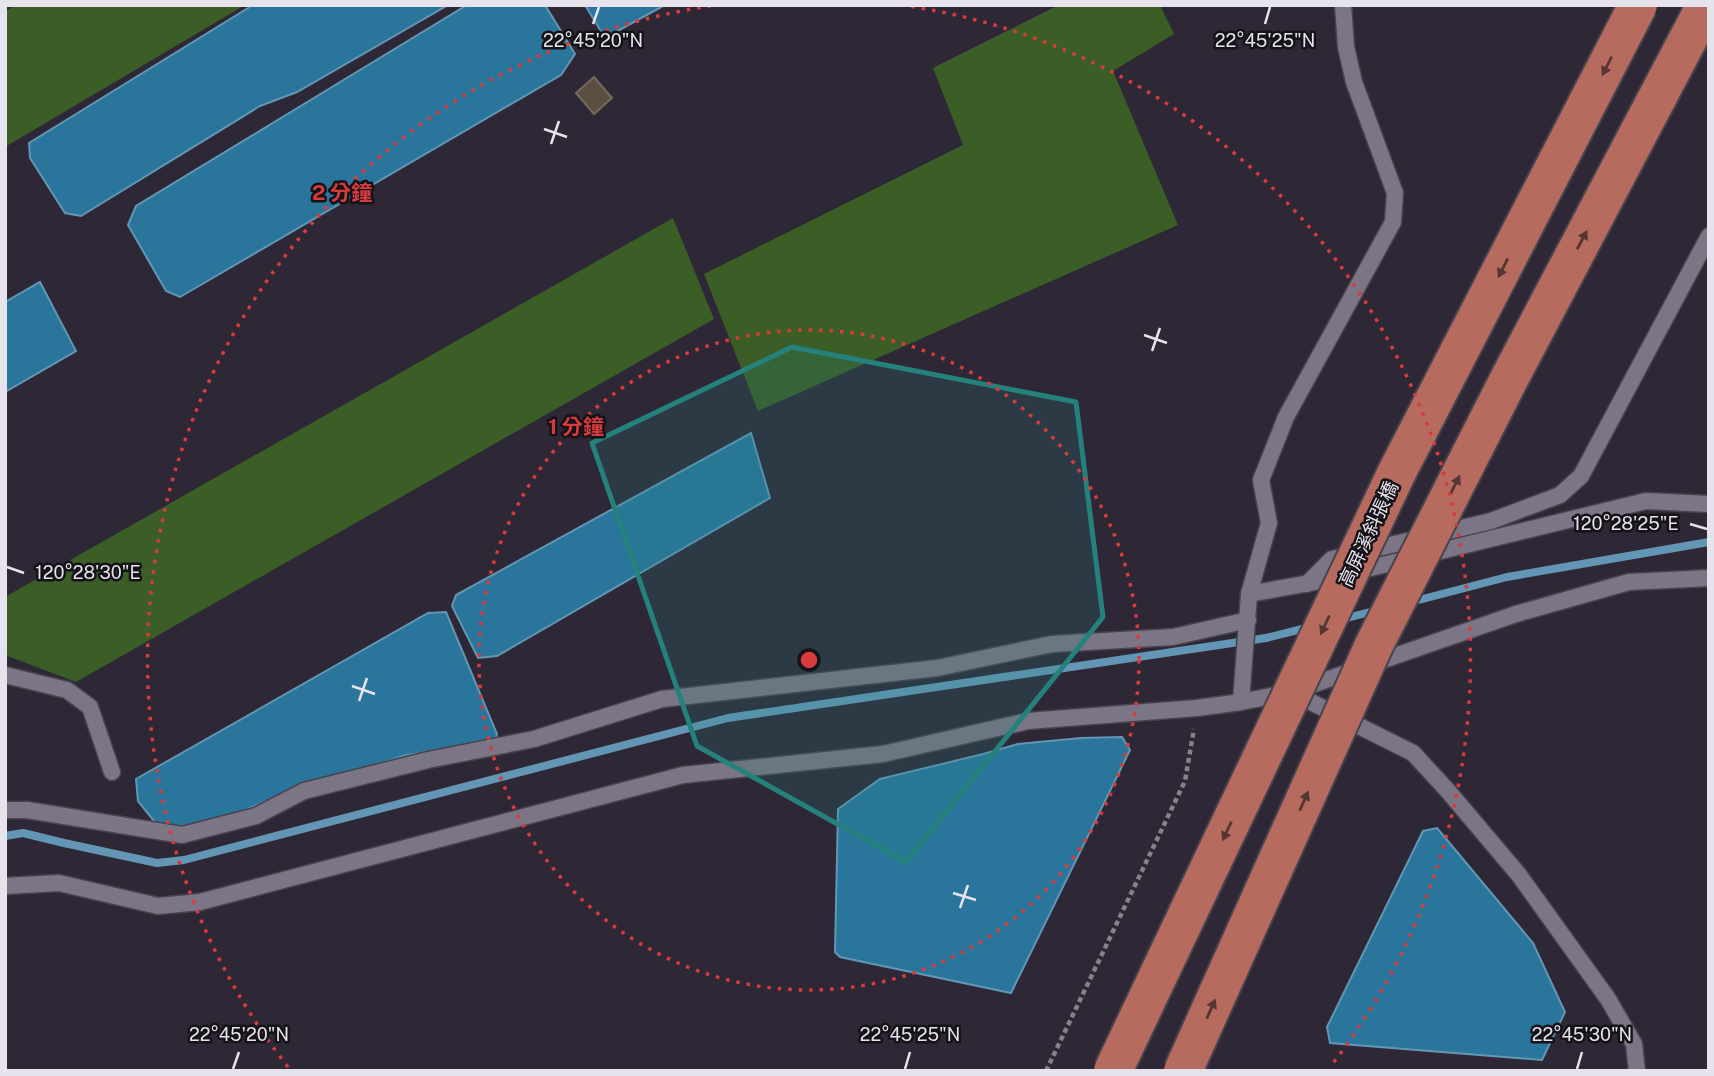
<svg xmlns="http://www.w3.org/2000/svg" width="1714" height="1076" font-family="'Public Sans','Noto Sans TC',sans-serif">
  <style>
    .forest { fill: #3a5e25 }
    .water { fill: #2a759c; stroke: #6396b4; stroke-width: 2 }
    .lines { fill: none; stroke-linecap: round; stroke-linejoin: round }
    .stream { stroke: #6396b4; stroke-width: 8 }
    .building { fill: #5a4f41; stroke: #75695b; stroke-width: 2 }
    .lane-casing { stroke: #48434f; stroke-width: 19 }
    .path { stroke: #86818d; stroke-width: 4.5; stroke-dasharray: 5 3.5; stroke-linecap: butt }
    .lane { stroke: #7c7585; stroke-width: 16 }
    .highway-bridge-casing { stroke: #48434f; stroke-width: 42; stroke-linecap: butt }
    .highway-bridge { stroke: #b66b5e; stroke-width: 38 }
    .oneway { fill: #553634 }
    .marked { fill: #25817b; fill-opacity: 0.2; stroke: #25817b; stroke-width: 5; stroke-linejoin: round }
    .ticks { fill: none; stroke: #e7e3ec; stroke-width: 2.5 }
    .ring { fill: none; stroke: #d83b3c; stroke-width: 3.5; stroke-dasharray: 3.5 7 }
    .labels { text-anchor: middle; stroke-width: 5; stroke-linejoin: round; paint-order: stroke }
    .street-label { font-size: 19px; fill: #e7e3ec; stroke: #151218 }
    .ticks-label { font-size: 18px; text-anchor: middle; fill: #e7e3ec; stroke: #151218; stroke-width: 5; stroke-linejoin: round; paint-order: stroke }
    .centre { fill: #d83b3c; stroke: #151218; stroke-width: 3.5 }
    .ring-label { font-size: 21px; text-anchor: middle; font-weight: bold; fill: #d83b3c; stroke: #151218; stroke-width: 5; stroke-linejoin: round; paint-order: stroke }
  </style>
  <rect width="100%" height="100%" fill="#2e2836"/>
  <path class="forest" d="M17,5H245L5,147V11Z
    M1059,5H1160L1174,34L1113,71L1178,225L758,411L704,274L963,145L933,68Z
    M673,218L714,319L76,682L5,655V597Z"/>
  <path class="water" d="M253,5H448L297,92L260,106L81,216L65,213L30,158L29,143Z
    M467,5H545L575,54L561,75L180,297L166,291L128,225L136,206Z
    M585,5H665L605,38Z
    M40,282L76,351L5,392V302Z
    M751,433L770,498L497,656L478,658L452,606L456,595Z
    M446,612L497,734L494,744L406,755L267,801L170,841L138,801L136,779L428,613Z
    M1122,737L1130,750L1011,993L840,957L835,952L838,809L880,779L983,754L1018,744L1081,738Z
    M1437,828L1533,943L1565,1012L1542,1060L1330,1043L1327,1027L1423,831Z"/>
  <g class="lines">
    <path class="stream" d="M1411,602L1507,577L1709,542
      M1339,620L1378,610
      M5,836L23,833L64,843L157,863L184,860L728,718L1266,638L1310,627"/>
  </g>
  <path class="building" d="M594,77L612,98L594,114L576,93Z"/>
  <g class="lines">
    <defs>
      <path id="lane" d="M1354,572L1646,501L1709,504
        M1307,584L1332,559L1491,521L1560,495L1581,476L1709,236
        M1249,594L1315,582
        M5,675L67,690L90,707L112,772
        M1300,689L1516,614L1629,582L1709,578
        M1241,702L1249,594L1269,523L1261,480L1286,417L1393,222L1395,193L1354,82L1346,47L1343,5
        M5,810H27L182,835L256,816L304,791L428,760L534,739L662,699L937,668L1052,644L1173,637L1248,620
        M5,886L59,883L158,906L200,902L683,775L883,754L1028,721L1197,708L1241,702L1291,692L1413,753L1448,791L1519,875L1608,999L1634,1044L1637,1071"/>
    </defs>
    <use href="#lane" class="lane-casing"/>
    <path class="path" d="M1046,1071L1185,781L1194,729"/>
    <use href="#lane" class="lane"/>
    <defs>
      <path id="highway-bridge" d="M1113,1071L1397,472L1638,5
        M1183,1071L1374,645L1508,381L1706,5"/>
    </defs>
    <use href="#highway-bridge" class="highway-bridge-casing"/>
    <use href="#highway-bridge" class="highway-bridge"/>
  </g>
  <defs><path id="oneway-solid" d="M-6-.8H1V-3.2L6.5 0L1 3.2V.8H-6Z" transform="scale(1.75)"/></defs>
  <g class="oneway">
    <use href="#oneway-solid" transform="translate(1607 66) rotate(117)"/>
    <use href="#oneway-solid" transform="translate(1582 240) rotate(-62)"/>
    <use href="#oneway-solid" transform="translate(1503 268) rotate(117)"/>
    <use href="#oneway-solid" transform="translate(1455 485) rotate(-63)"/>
    <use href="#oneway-solid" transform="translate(1325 625) rotate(115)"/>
    <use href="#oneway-solid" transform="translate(1304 801) rotate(-66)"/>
    <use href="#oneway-solid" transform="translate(1227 831) rotate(115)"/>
    <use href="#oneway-solid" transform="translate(1211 1009) rotate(-66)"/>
  </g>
  <path class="marked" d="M792,347L1076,402L1103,617L906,862L697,746L592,443Z"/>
  <path class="ticks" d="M593,24L599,7M1265,24L1270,7M544,129L567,137M551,144L559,121M1144,335L1167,343M1152,351L1160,328M1690,524L1707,529M7,567L24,573M352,686L375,694M359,701L367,678M953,893L976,900M960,908L968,885M233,1069L239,1052M905,1069L910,1052M1577,1069L1582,1052"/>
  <g class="ring">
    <circle cx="809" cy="660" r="330"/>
    <path d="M288 1067A661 661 0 0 1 717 5M901 5A661 661 0 0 1 1330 1067"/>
  </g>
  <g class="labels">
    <g class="street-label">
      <text transform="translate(1368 534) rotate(-65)" y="7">高屏溪斜張橋</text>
    </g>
  </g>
  <g class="ticks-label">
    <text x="593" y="47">22°45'20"N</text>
    <text x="1265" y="47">22°45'25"N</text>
    <text x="1626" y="530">120°28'25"E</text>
    <text x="88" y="579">120°28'30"E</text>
    <text x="239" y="1041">22°45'20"N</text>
    <text x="910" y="1041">22°45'25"N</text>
    <text x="1582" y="1041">22°45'30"N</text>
  </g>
  <circle cx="809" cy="660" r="10" class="centre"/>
  <g class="ring-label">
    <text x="342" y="200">2 分鐘</text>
    <text x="576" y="434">1 分鐘</text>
  </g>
  <rect width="1714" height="1076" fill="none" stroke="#e7e3ec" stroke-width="14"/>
</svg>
